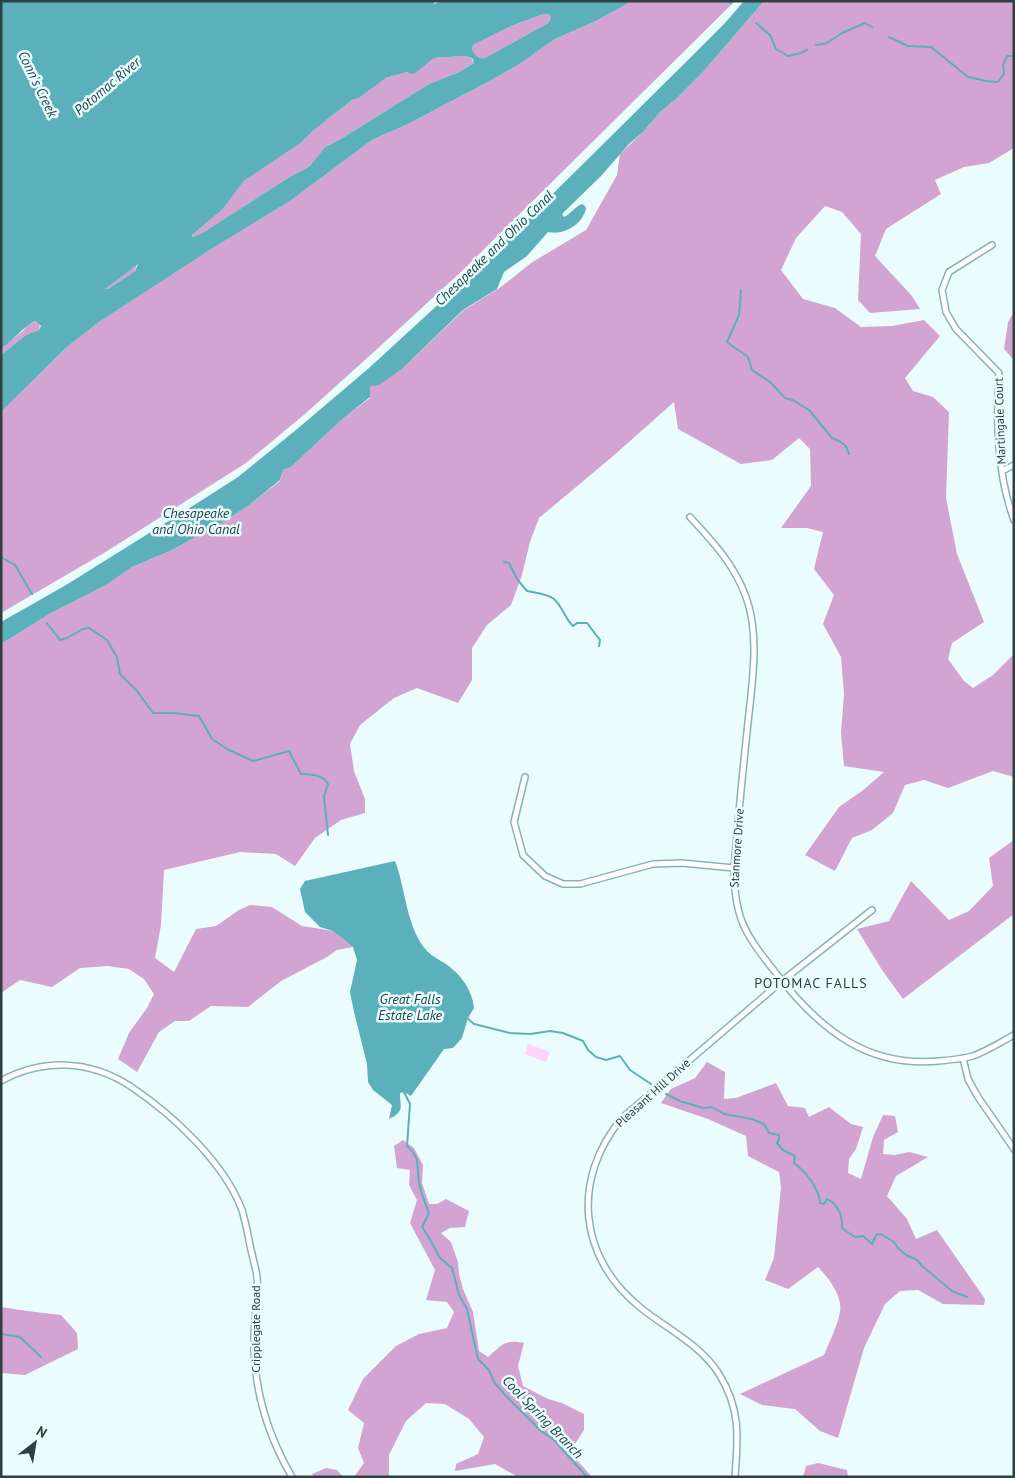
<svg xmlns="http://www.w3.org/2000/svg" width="1015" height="1478" font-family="'PT Sans',sans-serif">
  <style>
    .green { fill: #fed3fc }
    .forest { fill: #d3a3d1 }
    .water { fill: #5bb0bc; fill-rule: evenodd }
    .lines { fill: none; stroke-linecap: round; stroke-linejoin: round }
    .stream { stroke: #5bb0bc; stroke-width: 2 }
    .minor-casing { stroke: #89b2b8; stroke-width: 8 }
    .minor { stroke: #fff; stroke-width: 5 }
    .labels { text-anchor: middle; stroke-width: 5; stroke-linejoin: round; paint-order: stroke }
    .street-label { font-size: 12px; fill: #2f4043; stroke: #ebfcff }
    .water-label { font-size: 14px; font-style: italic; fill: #1d454b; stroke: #ebfcff }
    .neighbourhood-label { font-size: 14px; letter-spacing: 1px; fill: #2f4043; stroke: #ebfcff }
  </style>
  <rect width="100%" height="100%" fill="#ebfcff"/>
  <path class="green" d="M528,1044L550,1052L546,1062L525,1054Z"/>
  <path class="forest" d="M632,1H735L462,271L376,350L305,414L246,463L104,553L1,613V412L67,347L99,322L210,250L290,201L372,140L408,124L486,83L518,65L555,39L596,21Z
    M764,1H1014V148L989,163L964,167L935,180L941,194L886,229L875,256L912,296L920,309L870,313L858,300L861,234L842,212L825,206L796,238L781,270L803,299L835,308L861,327L892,326L924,320L940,336L905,378L913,391L933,397L949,412L946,498L957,554L984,622L952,643L948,659L964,681L973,688L993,675L1014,654V777L993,771L948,788L924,780L905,785L893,813L872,830L852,838L835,871L805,855L839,807L862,791L884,772L844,766L841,733L844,694L841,657L823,624L834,595L814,569L823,532L807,528H781L811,486L810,449L799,438L772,460L741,464L678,429L674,402L612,457L539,518L530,542L522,575L511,605L487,625L472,648V680L458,703L417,688L394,698L360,725L350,744L354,771L365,799V813L341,820L315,838L295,866L276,854L240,852L164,870L161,925L155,958L174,972L196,929L216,926L239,910L250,905L272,907L302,926L333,931L353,947L337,950L327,957L281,981L248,1007L211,1006L189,1021H175L159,1032L137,1072L118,1059L129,1033L147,1008L154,994L144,979L129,969L108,966L80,968L52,987L20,980L1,993V644L51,613L106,585L132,567L170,551L220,524L248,506L280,481L283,470L291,467L339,422L370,398V385L403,368L464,310L501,287L531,263L586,230L617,175L620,154L643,132L660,112L676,99L703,72Z
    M543,14L550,15L551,18L548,23L485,58C478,59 475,55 472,49L473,45L509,27Z
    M462,56C468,57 472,57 474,63L459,72L429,84L339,140L325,147L310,166L288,178L204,232L193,237L192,235L222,210L244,181L302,142L314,130L352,100L359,98L386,78L407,72H417L434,58Z
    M137,263L135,271L108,289H105Z
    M1014,312V360L1004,349L1008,322Z
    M36,321L40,323L39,330L26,335L1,355V348L23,331L28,325Z
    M1014,840V914L903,999L882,970L857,929L889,921L911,881L949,920L969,911L993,886L989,858Z
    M707,1062L725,1072L724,1099L736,1098L776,1083L788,1106L805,1108L809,1117L829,1107L851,1124L863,1127L856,1149L849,1159L848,1173L861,1179L873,1137L883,1115L895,1116L898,1132L884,1140L883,1154L895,1155L909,1152L928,1157L896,1176L887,1196L907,1219L916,1239L937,1230L985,1299L984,1305L943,1304L918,1290L900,1291L885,1304L864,1348L838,1438L820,1431L795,1409L762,1405L740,1394L824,1355C829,1343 839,1322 840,1311C843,1296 827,1276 818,1267L788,1289L765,1280L774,1258L781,1187L779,1172L748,1156L746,1136L708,1119L661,1103L671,1089L695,1078Z
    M403,1140L414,1148L423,1165L422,1183L429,1204H437L446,1199L469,1211L465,1227L450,1228L441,1233L451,1242L458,1262L459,1274L463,1289L473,1312L479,1351L488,1357C502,1345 504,1339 524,1343L518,1366L523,1386L548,1399L562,1403L584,1414V1430L573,1447L576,1459L592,1477H518L495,1464L455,1471L456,1464L478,1454L484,1437L469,1419L445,1404L426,1403L406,1421L389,1455V1477H354L364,1463L358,1448L364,1423L348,1410L363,1379L396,1346L419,1334L447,1328L454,1312L447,1302L426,1300L435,1270L410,1223L417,1200L409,1185L410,1170L397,1168L394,1146Z
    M1,1307L27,1311L61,1315L77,1333L78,1349L25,1375L1,1373Z
    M818,1463L847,1470L848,1477H803L806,1466Z
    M326,1468L337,1470L343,1477H314L312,1474Z"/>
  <path class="water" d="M1,1H434V4L442,1H632L596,21L555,39L518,65L486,83L408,124L372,140L290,201L210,250L99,322L67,347L1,412V355L26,335L39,330L41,326L36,321C27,323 12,342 1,348ZM543,14L550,15L551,18L548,23L485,58C478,59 475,55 472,49L473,45L509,27ZM462,56L469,57L473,59L474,63L459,72L429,84L339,140L325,147L310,166L288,178L204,232L193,237L192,235L222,210L244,181L302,142L314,130L352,100L359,98L386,78L407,72L412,74L417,72L434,58ZM138,264L135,271L108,289H105Z
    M744,1H764L703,72L676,99L660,112L643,132L629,144L601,176L562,214L564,217C571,214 574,207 582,204L585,206L586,209C581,226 564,235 548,232L527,256L504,272L497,289L463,310L403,368L379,385L370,386V397L339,422L291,467L283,470L280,480L248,506L220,524L170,551L132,567L106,585L51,613L1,644V622L66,585L199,502L238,477L296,430L369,368L479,267L689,59L725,23Z
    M395,861C406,889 406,928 427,951C433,957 440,960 446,964C461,975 472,989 474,1008L468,1018L462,1038L453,1048L444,1049L411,1096L404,1092L400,1093C400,1108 405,1111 389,1119L392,1105L373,1090L368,1082L367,1064L354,1012L350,992L357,960L353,947L333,931L320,927L305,912L300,889L305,881Z"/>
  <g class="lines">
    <path class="stream" d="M727,1L731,3
      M756,23L770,35L776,49L788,56L801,53L807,50
      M889,37L908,46L931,47L968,77L986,81L998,82L1004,74L1003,65L1007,56H1014
      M816,45L827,43L842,33L865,23L872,27
      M741,290L739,315L727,342L748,357L752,370L770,382L785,398L793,400L809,410L832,438L839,441L846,446L849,454
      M1,557L15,565L32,594
      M504,562L509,563L517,579L527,591C536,593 548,594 554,599C563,607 565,619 573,626L577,623H587L600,640L599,646
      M47,623L60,640L67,638L83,629L89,628L107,640L117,657L120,674L137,691L153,713H174L199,716L212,739L227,749L253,761L289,751L301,774C311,775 322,774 328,784L324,796L328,835
      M467,1018L474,1024L510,1033L530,1034L550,1031L563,1033L583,1041L588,1050L596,1057L606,1060L620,1056L630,1070L651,1084
      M403,1090L410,1104L407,1146C423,1160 415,1169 420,1187C422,1196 426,1205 429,1213L422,1227L428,1236L440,1258L452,1268L459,1295L467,1309L478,1359L489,1370L494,1382L505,1395L540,1430L554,1440L587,1477
      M666,1094L680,1101L703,1108L712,1107L724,1114L752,1119L764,1124L769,1133L779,1135V1139L777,1143L783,1150L795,1156L794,1163C806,1172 819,1188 820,1203L824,1204L827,1199C838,1204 843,1216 842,1228L855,1237L863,1236L872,1244L876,1235L881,1234L894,1242L898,1248L906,1255L917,1260L922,1266L952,1291L967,1297
      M1,1334L20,1337L41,1357"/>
    <defs>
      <path id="minor" d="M992,245L949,272L942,290L946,312L956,329L999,373C996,422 997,474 1014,520
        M1002,471L1014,465
        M690,517C713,542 734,564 746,597C761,637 751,690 747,732C742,777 738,822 734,868C734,922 747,936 779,977C821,1030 868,1068 939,1061C951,1060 962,1059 973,1056C987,1051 1001,1042 1014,1035
        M525,777L514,822L523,855L545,876L563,884H580L653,864L682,863L734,868
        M963,1058L968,1079L978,1097L1014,1149
        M1,1081C43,1058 90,1060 130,1086C172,1114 224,1162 242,1210C245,1220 247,1230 249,1240C251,1252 255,1264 257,1277C259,1296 254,1317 254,1337C253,1387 267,1434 292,1477
        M735,1477C738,1438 741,1409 719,1374C701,1345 667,1329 641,1308C578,1258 571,1179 622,1118L782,981L872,910"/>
    </defs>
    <use href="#minor" class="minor-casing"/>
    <use href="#minor" class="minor"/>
  </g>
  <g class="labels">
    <g class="street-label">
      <text transform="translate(1000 421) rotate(-92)" y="4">Martingale Court</text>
      <text transform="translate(737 848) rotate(-86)" y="4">Stanmore Drive</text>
      <text transform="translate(653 1093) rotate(-42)" y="4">Pleasant Hill Drive</text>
      <text transform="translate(256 1329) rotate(-90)" y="4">Cripplegate Road</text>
    </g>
    <g class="water-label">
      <text transform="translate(38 84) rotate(64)" y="5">Conn's Creek</text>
      <text transform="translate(107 86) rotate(-40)" y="5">Potomac River</text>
      <text transform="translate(494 248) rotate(-44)" y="5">Chesapeake and Ohio Canal</text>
      <text x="196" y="518">Chesapeake<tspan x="196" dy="16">and Ohio Canal</tspan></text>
      <text x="410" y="1004">Great Falls<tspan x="410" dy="16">Estate Lake</tspan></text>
      <text transform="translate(543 1417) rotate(46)" y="5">Cool Spring Branch</text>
    </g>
    <g class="neighbourhood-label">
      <text x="811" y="988">POTOMAC FALLS</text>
    </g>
  </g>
  <rect width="1015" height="1478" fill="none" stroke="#2f4043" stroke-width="5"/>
  <g transform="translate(35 1443) rotate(31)" stroke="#ebfcff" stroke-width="4" paint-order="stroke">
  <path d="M0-4L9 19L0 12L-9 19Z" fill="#2f4043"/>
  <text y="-8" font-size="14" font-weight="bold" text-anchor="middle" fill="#2f4043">N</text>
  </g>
</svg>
